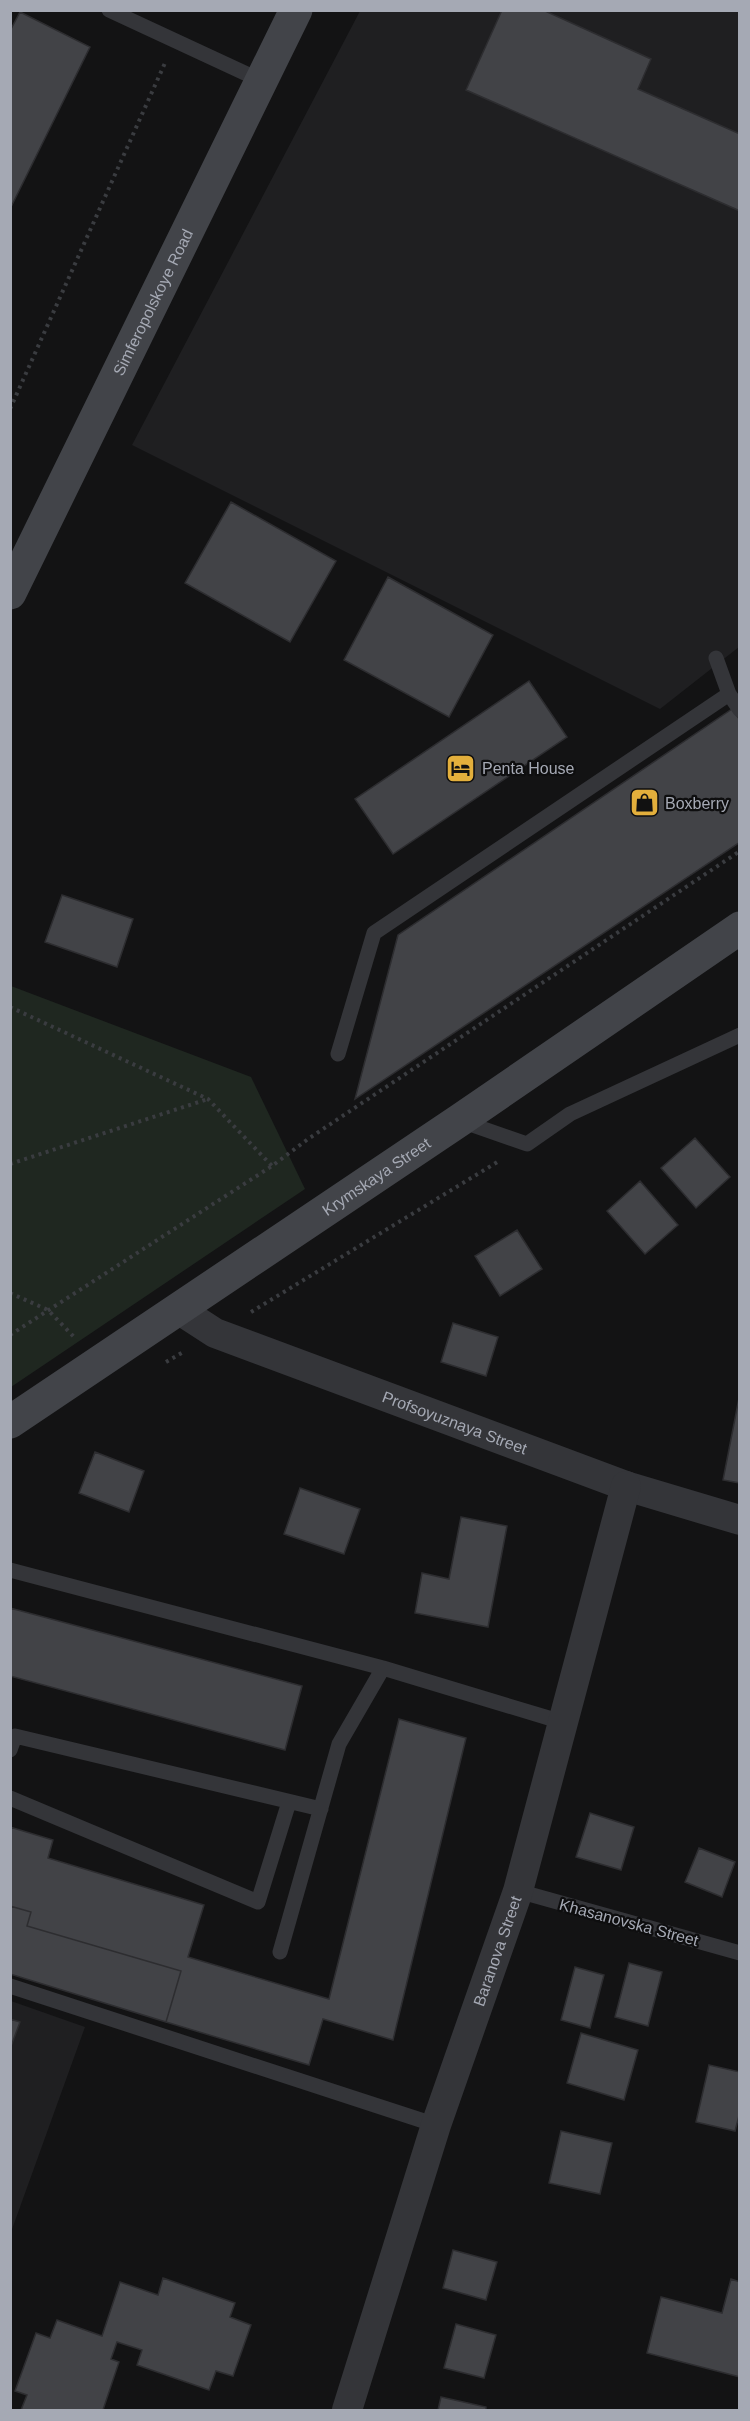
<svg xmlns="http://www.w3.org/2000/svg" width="750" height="2421" font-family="Arial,sans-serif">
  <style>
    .built { fill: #1f1f21 }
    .green { fill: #1f2720 }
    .building { fill: #424347; stroke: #2d2d30; stroke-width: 1.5 }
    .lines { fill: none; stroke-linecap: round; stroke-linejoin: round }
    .path { stroke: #3a3c40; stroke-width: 4; stroke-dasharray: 3 4.5; stroke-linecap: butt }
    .service { stroke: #343539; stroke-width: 15 }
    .minor { stroke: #343539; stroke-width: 30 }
    .secondary { stroke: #424449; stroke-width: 33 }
    .labels { text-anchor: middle; stroke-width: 4.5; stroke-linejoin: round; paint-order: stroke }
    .street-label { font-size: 16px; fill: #a5a9b4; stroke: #0e0e0f }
    .poi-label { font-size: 16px; fill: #a5a9b4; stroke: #0e0e0f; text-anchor: start }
  </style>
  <rect width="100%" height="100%" fill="#131314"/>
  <path class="built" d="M360,11H739V647L660,709L132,445Z
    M11,2001L85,2027L11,2232Z"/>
  <path class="green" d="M11,986L251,1077L305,1189L11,1387Z"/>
  <path class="building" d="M502,10H543L651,59L638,89L740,134V211L466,90Z
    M20,12L90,47L10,209V31Z
    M231,502L336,561L290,642L185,583Z
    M388,577L493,635L449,717L344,660Z
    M529,681L567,737L393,854L355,799Z
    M732,709L740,720V842L355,1099L398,935Z
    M62,895L133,919L117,967L45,942Z
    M695,1138L730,1177L696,1208L661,1168Z
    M640,1181L678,1225L645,1254L607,1211Z
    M517,1230L542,1269L500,1296L475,1256Z
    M453,1323L498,1337L486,1376L441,1362Z
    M740,1393V1483L723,1480Z
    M95,1452L144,1471L129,1512L79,1493Z
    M300,1488L360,1509L344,1554L284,1534Z
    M461,1517L507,1526L488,1627L415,1613L422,1573L449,1579Z
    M10,1608L302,1686L285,1750L10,1676Z
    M399,1719L466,1738L393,2040L323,2019L309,2065L166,2022L181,1971L27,1926L31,1912L10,1906V1827L53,1840L48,1858L204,1905L188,1957L329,1999Z
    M590,1813L634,1827L621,1870L576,1857Z
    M699,1848L735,1862L722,1897L685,1882Z
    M10,1906L31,1912L27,1926L181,1971L166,2022L10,1974Z
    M629,1963L662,1972L648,2026L615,2017Z
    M575,1967L604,1975L590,2028L561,2020Z
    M10,2019L20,2022L10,2049Z
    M581,2033L638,2050L624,2100L567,2083Z
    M709,2065L740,2072V2112L735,2131L696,2122Z
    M561,2131L612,2143L600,2194L549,2183Z
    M453,2250L497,2262L486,2300L443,2288Z
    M163,2278L235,2303L230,2317L251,2325L233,2376L216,2371L209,2390L137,2365L142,2350L117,2342L111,2359L119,2362L103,2410H21L27,2395L15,2391L36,2333L50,2338L57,2320L102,2336L120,2282L158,2295Z
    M731,2279L740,2282V2377L647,2353L661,2297L722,2313Z
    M456,2324L496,2335L484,2378L444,2368Z
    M441,2397L486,2407V2410H438Z"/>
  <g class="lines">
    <path class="path" d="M10,409L165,63
      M10,1007L208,1099L272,1166
      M10,1164L208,1099
      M10,1293L48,1310L75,1338
      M251,1312L499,1161
      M10,1335L272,1166L308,1139L740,851
      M166,1362L185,1351"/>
    <path class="service" d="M109,10L262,81
      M716,658L729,694
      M338,1054L374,933L729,694L740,710
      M461,1121L527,1144L570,1114L740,1035
      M10,1570L383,1668L562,1722
      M10,1750L15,1736L321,1809
      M10,1798L258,1902L289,1802
      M518,1891L740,1953
      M280,1952L339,1744L383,1668
      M10,1986L436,2125"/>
    <g class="minor">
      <path id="s1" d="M178,1309L215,1333L626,1486L740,1520"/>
      <path id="s2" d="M347,2410L436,2125L518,1891L626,1486"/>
    </g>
    <g class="secondary">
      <path id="s3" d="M10,593L296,10"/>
      <path id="s4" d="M10,1422L460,1120L740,928"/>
    </g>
  </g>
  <defs>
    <symbol id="hotel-square" viewBox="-11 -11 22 22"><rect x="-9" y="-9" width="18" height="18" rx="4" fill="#e3af3c" stroke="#0e0e0f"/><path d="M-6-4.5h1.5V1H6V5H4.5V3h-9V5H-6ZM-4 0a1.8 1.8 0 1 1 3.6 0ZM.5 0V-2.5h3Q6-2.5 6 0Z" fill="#111"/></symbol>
    <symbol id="shop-square" viewBox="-11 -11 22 22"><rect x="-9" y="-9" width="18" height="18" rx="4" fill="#e3af3c" stroke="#0e0e0f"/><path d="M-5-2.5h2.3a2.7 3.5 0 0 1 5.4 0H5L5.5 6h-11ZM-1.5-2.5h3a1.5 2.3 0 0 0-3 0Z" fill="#111"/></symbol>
  </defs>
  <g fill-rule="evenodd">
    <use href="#hotel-square" x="444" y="752" width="33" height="33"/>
    <use href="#shop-square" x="628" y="786" width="33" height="33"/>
  </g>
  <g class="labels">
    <g class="street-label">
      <text dy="6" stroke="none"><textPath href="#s3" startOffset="324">Simferopolskoye Road</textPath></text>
      <text dy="6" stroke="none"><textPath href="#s4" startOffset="441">Krymskaya Street</textPath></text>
      <text dy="6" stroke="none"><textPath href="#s1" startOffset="300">Profsoyuznaya Street</textPath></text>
      <text transform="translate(629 1922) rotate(15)" y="6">Khasanovska Street</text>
      <text dy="6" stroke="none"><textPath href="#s2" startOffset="483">Baranova Street</textPath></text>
    </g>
    <g class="poi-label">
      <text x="482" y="774">Penta House</text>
      <text x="665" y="809">Boxberry</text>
    </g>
  </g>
  <rect width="750" height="2421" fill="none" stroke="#a5a9b4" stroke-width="24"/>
</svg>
